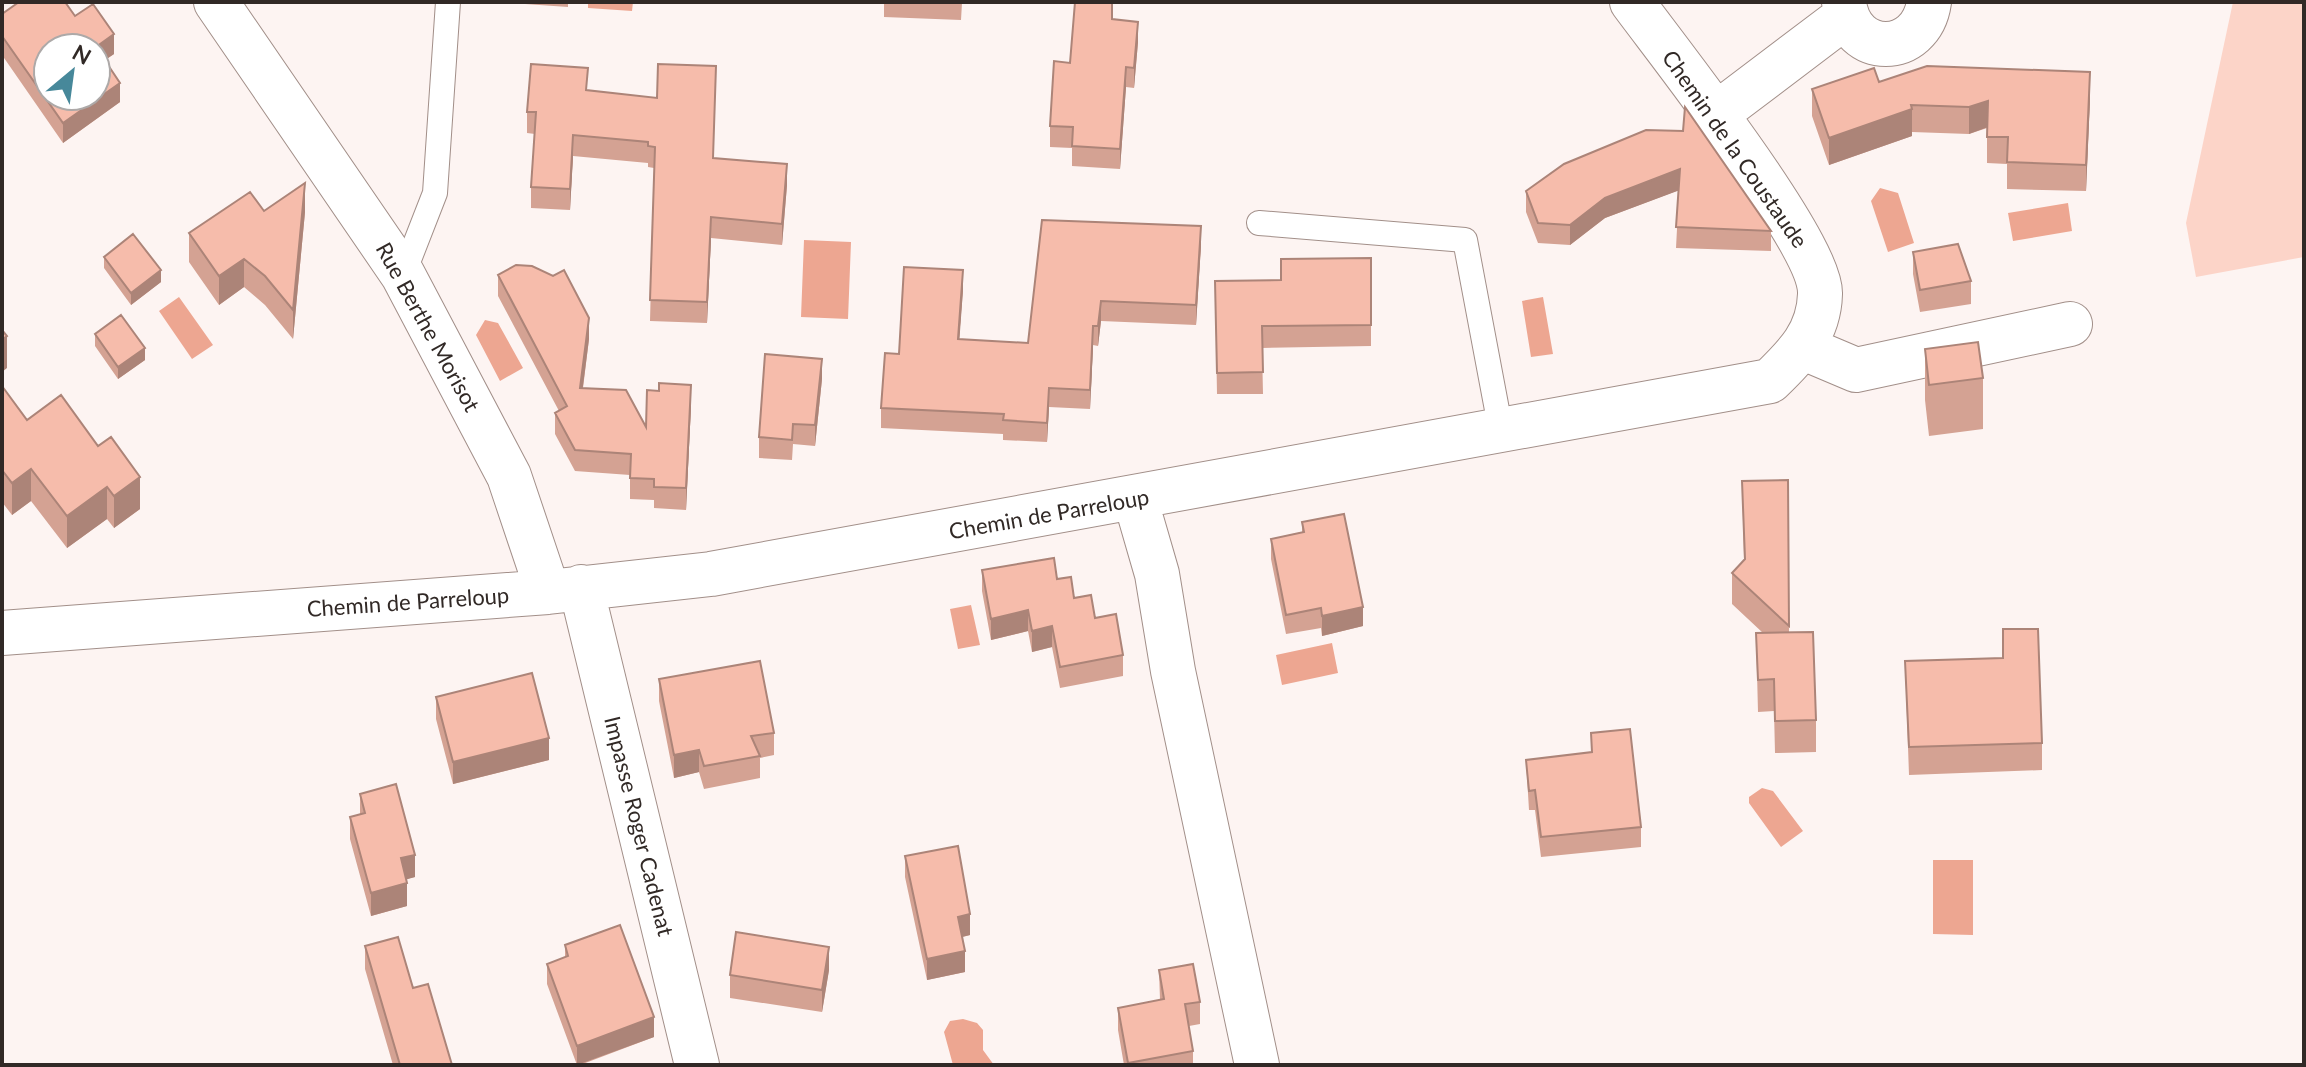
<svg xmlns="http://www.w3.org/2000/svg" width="2306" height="1067" font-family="Lato,sans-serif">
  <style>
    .green { fill: #fcd4c8 }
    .water { fill: #eda691 }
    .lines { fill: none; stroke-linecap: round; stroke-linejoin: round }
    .service-casing { stroke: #a28f89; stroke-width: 26 }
    .minor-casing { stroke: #a28f89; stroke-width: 46 }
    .service { stroke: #fff; stroke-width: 24 }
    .minor { stroke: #fff; stroke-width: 44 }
    .wall { fill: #d4a293 }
    .shaded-wall { fill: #ac8478 }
    .building { fill: #f6bcab; stroke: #ac8478; stroke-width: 2; fill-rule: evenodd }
    .labels { text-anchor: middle; stroke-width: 8; stroke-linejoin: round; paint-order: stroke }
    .street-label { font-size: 22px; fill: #312926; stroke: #fff }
  </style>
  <rect width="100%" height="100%" fill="#fdf4f2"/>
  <path class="green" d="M2233,2H2304V257L2196,277L2186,223Z"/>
  <path class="water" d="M588,2H633L632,11L588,8Z
    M1880,188L1898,193L1914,243L1888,252L1871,201Z
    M2068,203L2072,231L2013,241L2008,213Z
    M804,240L851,242L848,319L801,317Z
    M179,297L213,345L192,359L159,311Z
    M1543,297L1553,354L1531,357L1522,301Z
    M485,320L498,323L523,368L500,381L476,335Z
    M971,605L980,645L958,649L950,609Z
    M1332,643L1338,673L1282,685L1276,655Z
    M1762,788L1773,791L1803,831L1781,847L1749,803V797Z
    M1933,860H1973V935L1933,934Z
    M963,1019L977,1023L983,1030V1050L994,1065H953L944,1032L950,1021Z"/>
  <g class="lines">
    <defs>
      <path id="service" d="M1259,223L1465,240L1501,431
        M403,275L435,193L448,2"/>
      <path id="minor" d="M216,2L403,275L509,476L548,592
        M1844,2C1850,58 1921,58 1929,2
        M1715,115L1834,25L1848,21
        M1804,348L1856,370L2070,324
        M1135,498L1157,574L1173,671L1257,1065
        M581,587L697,1065
        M2,633L548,592L711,574L1770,381C1797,355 1819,333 1820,294C1822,245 1668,51 1632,2"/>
    </defs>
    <use href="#service" class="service-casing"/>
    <use href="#minor" class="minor-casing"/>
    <use href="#service" class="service"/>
    <use href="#minor" class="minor"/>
  </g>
  <path class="wall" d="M525,2H568V7L525,4Z
    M884,2H972L962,3L961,20L884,17Z
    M2,14L75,16L114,54L105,60L120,102L63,143L2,55Z
    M1112,20L1138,42L1134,88L1126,87L1120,169L1072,166V148L1050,147V126L1070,63Z
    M1879,82L2090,99L2086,191L2007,189V164L1987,163V128L1969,134L1912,132V136L1829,165L1812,116V89Z
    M588,90L714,158L787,185L782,245L711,238L707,323L650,321L654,168L648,167V163L573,156L570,210L531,208V187L535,134L527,133V112Z
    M1646,130L1771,231V251L1676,248L1679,190L1605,218L1570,245L1538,243L1526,212V191Z
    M264,211L305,212L293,339L265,305L244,287L219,305L189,262V233Z
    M1201,245L1196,325L1101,321L1098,346L1093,345L1090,409L1049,407L1047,442L1003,440V434L881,428V408L899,354L963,290L959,339L1028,343Z
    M1913,252L1971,281V304L1920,312L1913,274Z
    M104,257L161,282L131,305L104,268Z
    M1371,258V346L1262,348L1263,394H1217L1215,281L1281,280Z
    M498,275L589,339L583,388L646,427L691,406L686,510L654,508V500L630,499V475L575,471L555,434V413L559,411L498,296Z
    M95,334L145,360L118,379L95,346Z
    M1925,349L1983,378V429L1929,436L1925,400Z
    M822,379L815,446L793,444L792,460L759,458V437Z
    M2,386L27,420L140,509L114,528L107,519L67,548L31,501L12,515L2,502Z
    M1788,480L1789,633L1816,720V752L1775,753L1774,711L1758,712L1756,633H1763L1732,604V573L1744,560L1742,481Z
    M1302,522L1363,626L1322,636L1321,628L1286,634L1271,559V539L1302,532Z
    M982,570L1057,579L1074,598L1095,618L1123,655V676L1060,688L1052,647L1032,652L1028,631L991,640L982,591Z
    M1905,661L2042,743V770L1909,775Z
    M659,679L774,733V755L760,758V778L704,789L699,772L674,778L659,701Z
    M436,697L549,760L453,784L436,719Z
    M1591,733L1641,827V847L1541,857L1535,810H1529L1526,760L1591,752Z
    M360,794L415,877L406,879L407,906L371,916L350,839V817L360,815Z
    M905,856L970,935L962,937L965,972L927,980L905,877Z
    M565,945L654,1037L580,1065H577L547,984V964L565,957Z
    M365,946L413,988L452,1065H393L365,969Z
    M829,970L822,1012L730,998V975Z
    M1159,970L1200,1002V1024L1189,1026L1193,1051V1065H1124L1118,1030V1008L1160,1000Z"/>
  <path class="shaded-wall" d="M1138,22V42L1134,88V68Z
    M114,34V54L96,66V47Z
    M1126,67V87L1120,169V149Z
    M2090,72V99L2086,191V165Z
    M120,83V102L63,143V123Z
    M1988,101V127L1969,134V107Z
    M1912,109V136L1829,165V138Z
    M573,135V156L570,210V189Z
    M787,164V185L782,245V224Z
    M1680,169V190L1605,218L1570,245V225L1605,198Z
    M305,183V212L293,339V310Z
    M711,217V238L707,323V302Z
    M1201,226V245L1196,325V305Z
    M244,259V287L219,305V276Z
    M161,270V282L131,305V293Z
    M963,270V290L958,359V339Z
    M1101,301V321L1098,346V326Z
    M589,318V339L580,409V388Z
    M1093,326V345L1090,409V390Z
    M7,336V368L2,372V340Z
    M145,348V360L118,379V367Z
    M822,359V379L815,446V425Z
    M691,385V406L686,510V488Z
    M1049,388V407L1047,442V423Z
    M31,469V501L12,515V483Z
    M140,477V509L114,528V496Z
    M107,487V519L67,548V516Z
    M1363,607V626L1322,636V616Z
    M1028,610V631L991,640V619Z
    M1052,626V647L1032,652V631Z
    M549,738V760L453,784V762Z
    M699,750V772L674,778V755Z
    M415,855V877L401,881V858Z
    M407,883V906L371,916V893Z
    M970,914V935L958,938V917Z
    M829,947V970L822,1012V990Z
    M965,951V972L927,980V959Z
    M654,1017V1037L577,1065V1046Z"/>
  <path class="building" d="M19,2H65L75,16L93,4L114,34L96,47L120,83L63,123L2,36V14ZM48,48H96V96H48Z
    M1075,2H1112V19L1138,22L1134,68L1126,67L1120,149L1072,146L1073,127L1050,126L1054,61L1070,63Z
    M531,64L588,68L586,90L657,98L658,64L716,66L713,158L787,164L782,224L711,217L707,302L650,300L655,147L648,146V142L573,135L570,189L531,187L536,112H527Z
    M1927,66L2090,72L2086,165L2007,162L2008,137H1987L1988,101L1969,107L1911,105L1912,109L1829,138L1812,89L1874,68L1879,82Z
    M1685,107L1771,231L1676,227L1680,169L1605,198L1570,225L1538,223L1526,191L1564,164L1646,130L1683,131Z
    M305,183L293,310L265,276L244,259L219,276L189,233L250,192L264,211Z
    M1042,220L1201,226L1196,305L1101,301L1098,326H1093L1090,390L1049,388L1047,423L1003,420L1004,414L881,408L885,353L899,354L904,267L963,270L958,339L1028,343Z
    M133,234L161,270L131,293L104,257Z
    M1958,244L1971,281L1920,290L1913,252Z
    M1371,258V325L1262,326L1263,372L1217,373L1215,281L1281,280V259Z
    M516,265L532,266L553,276L564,270L589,318L580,388L626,390L646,427L647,390L659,391V383L691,385L686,488L654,487V479L630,478L631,454L575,450L555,413L567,406L498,275Z
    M121,315L145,348L118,367L95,334Z
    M2,330L7,336L2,340Z
    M1978,342L1983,378L1929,385L1925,349Z
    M765,354L822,359L815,425L793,424L792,440L759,437Z
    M2,386L27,420L61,395L98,446L111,437L140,477L114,496L107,487L67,516L31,469L12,483L2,470Z
    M1788,480L1789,626L1732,573L1745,559L1742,481Z
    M1344,514L1363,607L1322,616L1321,608L1286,615L1271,539L1304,532L1302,522Z
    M1054,558L1057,579L1071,577L1074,598L1091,595L1095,618L1116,614L1123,655L1060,667L1052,626L1032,631L1028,610L991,619L982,570Z
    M2003,629H2038L2042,743L1909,747L1905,661L2003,658Z
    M1813,632L1816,720L1775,721L1774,679L1758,680L1756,633Z
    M760,661L774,733L751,736L760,756L704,766L699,750L674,755L659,679Z
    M532,673L549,738L453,762L436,697Z
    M1630,729L1641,827L1541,837L1535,790L1529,791L1526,760L1592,752L1591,733Z
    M396,784L415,855L401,858L407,883L371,893L350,817L365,813L360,794Z
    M958,846L970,914L958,917L965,951L927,959L905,856Z
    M620,925L654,1017L577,1046L547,964L568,956L565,945Z
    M736,932L829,947L822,990L730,975Z
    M398,937L413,988L428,984L452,1065H400L365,946Z
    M1193,964L1200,1002L1185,1004L1193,1051L1128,1063L1118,1008L1164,999L1159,970Z"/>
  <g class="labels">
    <g class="street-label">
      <text transform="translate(1735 149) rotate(55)" y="8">Chemin de la Coustaude</text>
      <text transform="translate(428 327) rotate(61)" y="8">Rue Berthe Morisot</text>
      <text transform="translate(1049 514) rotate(-10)" y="8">Chemin de Parreloup</text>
      <text transform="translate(408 602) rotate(-4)" y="8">Chemin de Parreloup</text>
      <text transform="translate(639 826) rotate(76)" y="8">Impasse Roger Cadenat</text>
    </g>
  </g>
  <rect width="2306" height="1067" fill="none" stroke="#312926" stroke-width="8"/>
  <g transform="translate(72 72) rotate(29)"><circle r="38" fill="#ffffff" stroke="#ada9a8" stroke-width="2"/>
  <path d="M0-6L14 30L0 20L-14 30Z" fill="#47889a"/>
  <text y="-12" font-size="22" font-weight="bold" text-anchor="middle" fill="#312926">N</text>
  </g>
</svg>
